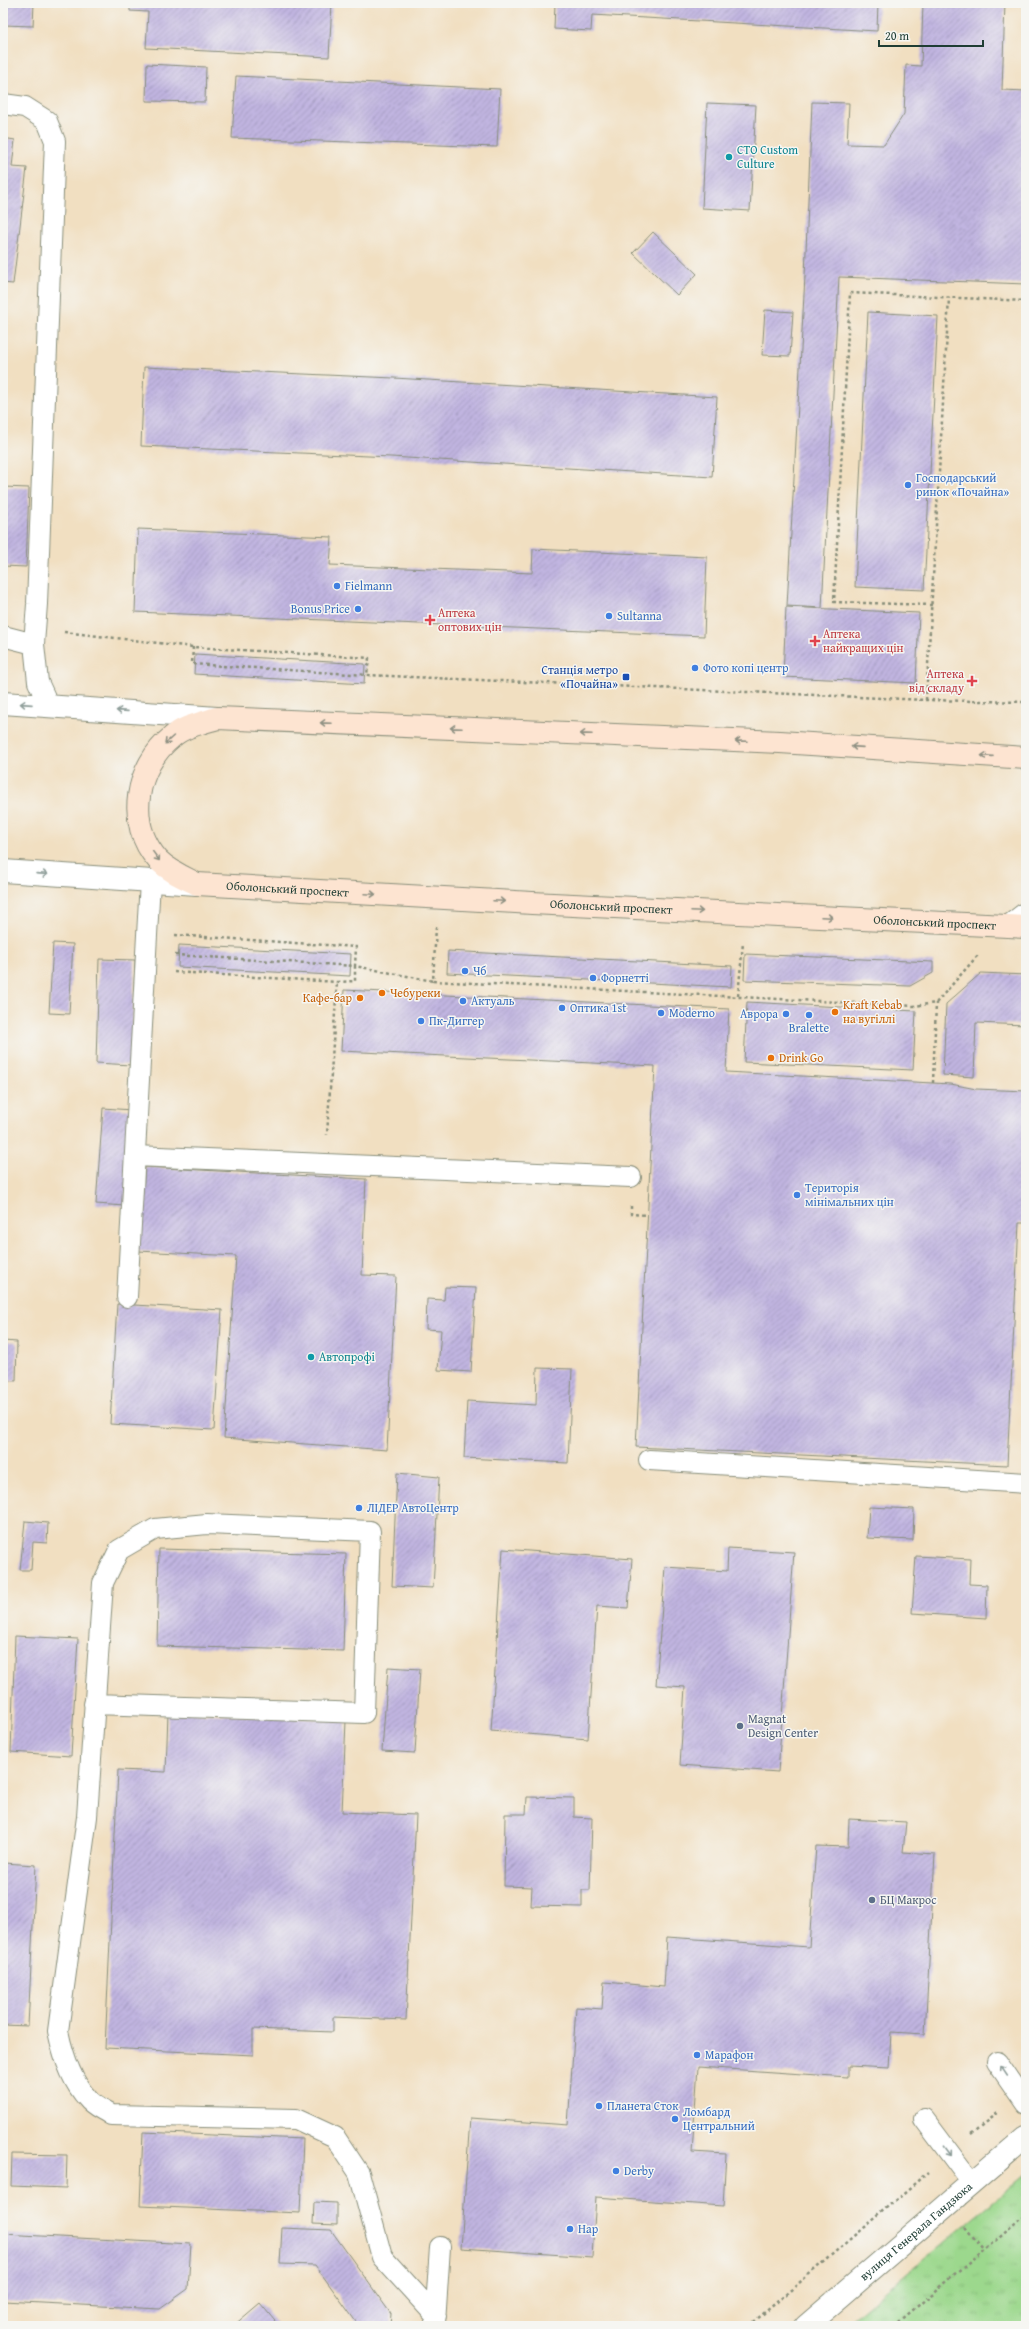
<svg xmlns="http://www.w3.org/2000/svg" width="1029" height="2329" font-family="'Gentium Book Plus',serif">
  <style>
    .grass { fill: url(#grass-tufts); stroke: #5e8a60 }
    .building { fill: url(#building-hatch) }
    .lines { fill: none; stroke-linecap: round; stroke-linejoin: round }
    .service-casing { stroke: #888e7a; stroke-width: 22 }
    .minor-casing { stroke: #888e7a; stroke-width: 24 }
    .secondary-casing { stroke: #888e7a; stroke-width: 24 }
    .path { stroke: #888e7a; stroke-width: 2.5; stroke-dasharray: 3 3; stroke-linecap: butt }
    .service { stroke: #fff; stroke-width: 20 }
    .minor { stroke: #fff; stroke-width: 22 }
    .secondary { stroke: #fde4d1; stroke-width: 22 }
    .oneway { stroke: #8f9e9a }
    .oneway2 { stroke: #8e9082 }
    .culture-dot { fill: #0f9aa8; stroke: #f6f6f2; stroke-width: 1.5 }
    .shop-dot { fill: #3f7fe0; stroke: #f6f6f2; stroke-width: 1.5 }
    .health-dot { fill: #e0444e; stroke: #f6f6f2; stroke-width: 1.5 }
    .transit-dot { fill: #1a4fb4; stroke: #f6f6f2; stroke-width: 1.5 }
    .food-dot { fill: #e8710a; stroke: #f6f6f2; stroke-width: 1.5 }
    .service-dot { fill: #5c6f8a; stroke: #f6f6f2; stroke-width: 1.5 }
    .labels { text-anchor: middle; stroke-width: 3; stroke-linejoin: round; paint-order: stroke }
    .culture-label { font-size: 12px; fill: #0d838f; stroke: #f6f6f2; text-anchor: start }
    .shop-label { font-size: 12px; fill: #366cbe; stroke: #f6f6f2; text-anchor: start }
    .health-label { font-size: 12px; fill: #be3a42; stroke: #f6f6f2; text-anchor: start }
    .transit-label { font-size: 12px; fill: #164399; stroke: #f6f6f2; text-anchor: end }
    .street-label { font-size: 12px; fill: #1f3d34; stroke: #f6f6f2 }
    .food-label { font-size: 12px; fill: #c56008; stroke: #f6f6f2; text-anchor: start }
    .service-label { font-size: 12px; fill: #4e5e75; stroke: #f6f6f2; text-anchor: start }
  </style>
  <defs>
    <pattern id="grass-tufts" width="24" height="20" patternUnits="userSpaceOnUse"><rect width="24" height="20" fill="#9cd88d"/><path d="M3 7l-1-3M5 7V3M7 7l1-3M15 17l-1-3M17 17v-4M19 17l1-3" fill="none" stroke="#86ba7a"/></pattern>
    <pattern id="building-hatch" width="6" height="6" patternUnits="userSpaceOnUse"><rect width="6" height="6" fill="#c1b5e1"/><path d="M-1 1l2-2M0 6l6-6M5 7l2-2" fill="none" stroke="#9c94b7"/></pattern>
  </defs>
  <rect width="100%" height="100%" fill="#f6f6f2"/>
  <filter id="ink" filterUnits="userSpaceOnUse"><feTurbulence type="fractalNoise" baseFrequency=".025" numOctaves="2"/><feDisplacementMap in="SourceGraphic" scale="8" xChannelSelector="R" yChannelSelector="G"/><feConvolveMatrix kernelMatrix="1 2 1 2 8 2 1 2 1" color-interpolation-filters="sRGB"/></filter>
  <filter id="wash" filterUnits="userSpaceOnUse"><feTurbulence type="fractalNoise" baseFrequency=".012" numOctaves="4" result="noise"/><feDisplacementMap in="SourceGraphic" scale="16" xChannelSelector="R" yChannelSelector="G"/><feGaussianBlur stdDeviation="0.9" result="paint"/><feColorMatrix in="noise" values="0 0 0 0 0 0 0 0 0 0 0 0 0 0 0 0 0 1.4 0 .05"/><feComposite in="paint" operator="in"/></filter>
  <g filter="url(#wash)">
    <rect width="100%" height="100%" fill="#f1dfc1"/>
    <path class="grass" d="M1026,2174V2326H844Z"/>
    <g id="blocks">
      <path class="building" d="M3,3H34L33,26L3,25Z
        M130,3H332L329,57L146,48L148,12L130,11Z
        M555,3H878L877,31L592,15L591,31L554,29Z
        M923,3H1005L1002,90L1026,91V284L839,277L822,608L787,606L805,276L812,102L849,103L847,144L884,145L904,114L906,65L921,66Z
        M147,64L206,67L205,102L146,101Z
        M236,76L500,89L497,147L232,138Z
        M707,103L756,105L750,211L702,208Z
        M3,138L15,140L12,167L27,168L13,284L3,283Z
        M653,232L697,274L677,295L633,253Z
        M765,310L793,312L790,356L762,355Z
        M868,312L938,316L924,590L855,587Z
        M144,367L394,378L717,397L712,477L391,457L141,446Z
        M3,487L29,488L26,567L3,566Z
        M138,529L332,537L330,565L532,573L533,549L707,557L704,636L135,612Z
        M786,607L919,613L916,683L783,677Z
        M195,654L365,664L364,684L194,674Z
        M53,943L73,944L69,1014L49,1013Z
        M179,945L351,954L350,976L178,967Z
        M448,951L732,966L731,987L447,973Z
        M745,954L933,962V973L910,986L744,980Z
        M99,959L135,960L131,1065L96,1063Z
        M981,973L1026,975V1025L976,1023L974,1077L943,1075L946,1004Z
        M344,990L729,1009L726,1072L951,1084L976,1089L1026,1091V1223H1019L1007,1465L636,1447L655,1066L341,1051Z
        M747,1002L916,1011L913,1070L744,1062Z
        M103,1108L132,1110L125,1206L96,1204Z
        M145,1167L366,1179L362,1275L396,1276L387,1450L224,1438L236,1256L138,1251Z
        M445,1287L476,1288L471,1372L438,1370L441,1330L426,1329L427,1299L444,1300Z
        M117,1304L222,1310L214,1430L110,1424Z
        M3,1341L17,1342L16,1381L3,1380Z
        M537,1368L572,1369L568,1463L464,1458L467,1401L536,1405Z
        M397,1473L439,1477L433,1588L392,1586Z
        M869,1507L914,1509L913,1540L867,1538Z
        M25,1521L48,1523L47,1543L33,1542L31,1570H20Z
        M728,1548L794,1552L778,1772L680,1765L685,1687L656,1685L665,1567L727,1571Z
        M159,1549L346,1554L343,1651L157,1646Z
        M503,1549L632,1559L628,1608L597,1606L588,1739L491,1731Z
        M916,1556L970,1559L969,1584L987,1585L986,1618L912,1613Z
        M15,1636L78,1639L71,1756L11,1752Z
        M388,1667L420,1669L415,1753L382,1751Z
        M168,1712L346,1721L342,1812L416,1815L406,2020L333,2017V2032L253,2029V2055L105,2048L118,1770L166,1772Z
        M527,1797L574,1798V1817L592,1818L590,1890H582V1907L531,1906L532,1887L504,1886L505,1814H526Z
        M849,1819L906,1822L903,1852L935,1854L925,2034L891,2032L889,2068L848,2066V2077L698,2067L692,2152L726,2154L723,2206L596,2197L592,2257L461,2248L470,2118L568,2125L576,2007L602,2009L604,1982L664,1987L667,1937L809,1947L816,1846L848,1847Z
        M3,1863L36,1865L28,2026L3,2025Z
        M143,2132L303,2139L300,2213L140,2206Z
        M12,2154L67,2155L66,2188L11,2186Z
        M314,2202L337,2203V2225L313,2224Z
        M282,2228L331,2230L391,2314L390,2326H359L315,2265L280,2264Z
        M3,2234L191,2244L188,2289L160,2309L3,2301Z
        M260,2303L279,2326H233Z"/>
    </g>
  </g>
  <g filter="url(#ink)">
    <use href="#blocks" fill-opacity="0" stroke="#888e7a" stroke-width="1"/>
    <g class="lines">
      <defs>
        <path id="service" d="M3,104L25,107L47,121L55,141L37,604L34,644L38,682L49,706
          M3,636L34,644
          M1008,926L1026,912
          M135,1156L631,1177
          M127,1297L150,881
          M649,1460L1026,1483
          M94,1704L364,1713L370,1531L207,1524L155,1529L119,1550L103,1583L87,1817L58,2031C63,2055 71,2081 88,2099C93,2106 104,2110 111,2115L296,2119L335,2137L359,2173L382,2257L436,2316
          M997,2062L1026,2104
          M924,2119L972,2183
          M435,2323L440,2247"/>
        <g id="minor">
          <path d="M3,703L217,718"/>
          <path d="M3,871L197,884"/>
          <path id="s1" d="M806,2326L1026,2137"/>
        </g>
        <g id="secondary">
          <path id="s2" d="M1026,758L780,742L217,718C202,723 184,726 172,737C136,766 125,823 158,860C169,871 183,877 197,884L532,903L1026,927"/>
        </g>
      </defs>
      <use href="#service" class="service-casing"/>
      <use href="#minor" class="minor-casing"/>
      <use href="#secondary" class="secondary-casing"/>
      <path class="path" d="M932,605L834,602L850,293L1026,301
        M64,632L193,647L369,658L367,675L926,700L1026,702
        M193,647L192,664L367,675
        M926,700L949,298
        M436,927L433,981L914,1006L936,1003L978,955
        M175,935L356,947L355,966L433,981
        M175,955L355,966V981L337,982L327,1135
        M174,972L337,982
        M738,996L743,943
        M933,1083L936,1003
        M631,1206V1214L647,1215
        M971,2134L998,2112
        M965,2228L983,2250
        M749,2326L928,2172
        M894,2326L1026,2215"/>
      <use href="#service" class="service"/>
      <use href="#minor" class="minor"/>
      <use href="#secondary" class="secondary"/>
    </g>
    <defs><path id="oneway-shaft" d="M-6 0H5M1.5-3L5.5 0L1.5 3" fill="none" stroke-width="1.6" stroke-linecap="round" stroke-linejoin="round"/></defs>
    <g class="oneway">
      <use href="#oneway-shaft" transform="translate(26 704) rotate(-176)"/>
      <use href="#oneway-shaft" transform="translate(122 711) rotate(-176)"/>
      <use href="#oneway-shaft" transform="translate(42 874) rotate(4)"/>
      <use href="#oneway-shaft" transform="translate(1004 2071) rotate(-124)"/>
      <use href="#oneway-shaft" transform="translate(947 2151) rotate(53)"/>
    </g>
    <g class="oneway2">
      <use href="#oneway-shaft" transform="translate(326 723) rotate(-178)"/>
      <use href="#oneway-shaft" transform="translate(456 728) rotate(-178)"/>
      <use href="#oneway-shaft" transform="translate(586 734) rotate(-178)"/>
      <use href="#oneway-shaft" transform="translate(169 740) rotate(138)"/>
      <use href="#oneway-shaft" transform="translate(741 741) rotate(-178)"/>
      <use href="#oneway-shaft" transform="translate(857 747) rotate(-176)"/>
      <use href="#oneway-shaft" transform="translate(987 756) rotate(-176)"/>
      <use href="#oneway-shaft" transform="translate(156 856) rotate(54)"/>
      <use href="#oneway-shaft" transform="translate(370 894) rotate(3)"/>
      <use href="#oneway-shaft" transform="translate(499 901) rotate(3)"/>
      <use href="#oneway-shaft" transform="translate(697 911) rotate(3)"/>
      <use href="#oneway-shaft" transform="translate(827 917) rotate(3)"/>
    </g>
  </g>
  <g class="culture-dot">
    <circle cx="729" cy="157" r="4"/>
    <circle cx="311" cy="1357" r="4"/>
  </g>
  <g class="shop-dot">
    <circle cx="908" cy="485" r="4"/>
    <circle cx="337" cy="586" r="4"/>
    <circle cx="358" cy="609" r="4"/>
    <circle cx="609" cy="616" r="4"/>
    <circle cx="695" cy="668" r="4"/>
    <circle cx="465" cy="971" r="4"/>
    <circle cx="593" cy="978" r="4"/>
    <circle cx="463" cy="1001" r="4"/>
    <circle cx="562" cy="1008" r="4"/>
    <circle cx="661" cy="1013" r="4"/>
    <circle cx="786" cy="1014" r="4"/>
    <circle cx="809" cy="1015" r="4"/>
    <circle cx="421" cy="1021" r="4"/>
    <circle cx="797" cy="1195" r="4"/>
    <circle cx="359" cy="1508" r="4"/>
    <circle cx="697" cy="2055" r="4"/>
    <circle cx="599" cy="2106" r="4"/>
    <circle cx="675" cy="2119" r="4"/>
    <circle cx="616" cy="2171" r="4"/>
    <circle cx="570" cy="2229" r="4"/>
  </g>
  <g class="health-dot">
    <path d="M428 614h4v4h4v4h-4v4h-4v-4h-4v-4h4z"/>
    <path d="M813 635h4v4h4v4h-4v4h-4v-4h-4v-4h4z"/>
    <path d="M970 675h4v4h4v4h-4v4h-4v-4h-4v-4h4z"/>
  </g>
  <rect class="transit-dot" x="622" y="673" width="8" height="8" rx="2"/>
  <g class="food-dot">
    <circle cx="382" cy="993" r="4"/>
    <circle cx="360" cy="998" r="4"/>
    <circle cx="835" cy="1012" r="4"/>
    <circle cx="771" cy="1058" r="4"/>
  </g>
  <g class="service-dot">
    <circle cx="740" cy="1726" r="4"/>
    <circle cx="872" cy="1900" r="4"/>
  </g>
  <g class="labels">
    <g class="culture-label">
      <text x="737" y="154">СТО Custom<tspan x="737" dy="14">Culture</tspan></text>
      <text x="319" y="1361">Автопрофі</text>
    </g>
    <g class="shop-label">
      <text x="916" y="482">Господарський<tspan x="916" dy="14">ринок «Почайна»</tspan></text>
      <text x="345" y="590">Fielmann</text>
      <text x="350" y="613" text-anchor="end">Bonus Price</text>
      <text x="617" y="620">Sultanna</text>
      <text x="703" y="672">Фото копі центр</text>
      <text x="473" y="975">Чб</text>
      <text x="601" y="982">Форнетті</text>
      <text x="471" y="1005">Актуаль</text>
      <text x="570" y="1012">Оптика 1st</text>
      <text x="669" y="1017">Moderno</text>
      <text x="778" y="1018" text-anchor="end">Аврора</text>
      <text x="429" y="1025">Пк-Диггер</text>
      <text x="809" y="1032" text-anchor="middle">Bralette</text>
      <text x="805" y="1192">Територія<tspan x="805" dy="14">мінімальних цін</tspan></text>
      <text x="367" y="1512">ЛІДЕР АвтоЦентр</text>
      <text x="705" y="2059">Марафон</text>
      <text x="607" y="2110">Планета Сток</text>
      <text x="683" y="2116">Ломбард<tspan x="683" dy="14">Центральний</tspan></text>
      <text x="624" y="2175">Derby</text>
      <text x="578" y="2233">Hap</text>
    </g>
    <g class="health-label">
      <text x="438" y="617">Аптека<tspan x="438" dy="14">оптових цін</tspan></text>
      <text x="823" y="638">Аптека<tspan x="823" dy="14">найкращих цін</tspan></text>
      <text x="964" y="678" text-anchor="end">Аптека<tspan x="964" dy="14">від складу</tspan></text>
    </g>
    <g class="transit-label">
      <text x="618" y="674">Станція метро<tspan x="618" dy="14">«Почайна»</tspan></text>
    </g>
    <g class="street-label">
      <text dy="4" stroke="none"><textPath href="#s2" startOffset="1134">Оболонський проспект</textPath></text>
      <text dy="4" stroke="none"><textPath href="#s2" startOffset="1458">Оболонський проспект</textPath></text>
      <text dy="4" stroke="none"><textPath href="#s2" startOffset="1782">Оболонський проспект</textPath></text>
      <text dy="4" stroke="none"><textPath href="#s1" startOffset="145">вулиця Генерала Гандзюка</textPath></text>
    </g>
    <g class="food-label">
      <text x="390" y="997">Чебуреки</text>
      <text x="352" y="1002" text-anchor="end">Кафе-бар</text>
      <text x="843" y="1009">Kraft Kebab<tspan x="843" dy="14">на вугіллі</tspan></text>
      <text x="779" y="1062">Drink Go</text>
    </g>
    <g class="service-label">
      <text x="748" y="1723">Magnat<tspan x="748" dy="14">Design Center</tspan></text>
      <text x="880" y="1904">БЦ Макрос</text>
    </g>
  </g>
  <rect width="1029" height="2329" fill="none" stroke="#f6f6f2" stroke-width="16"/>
  <path d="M879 40v6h104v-6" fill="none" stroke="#1f3d34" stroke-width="2"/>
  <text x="885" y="40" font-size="12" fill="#1f3d34" stroke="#f6f6f2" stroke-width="3" paint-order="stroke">20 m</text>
</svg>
